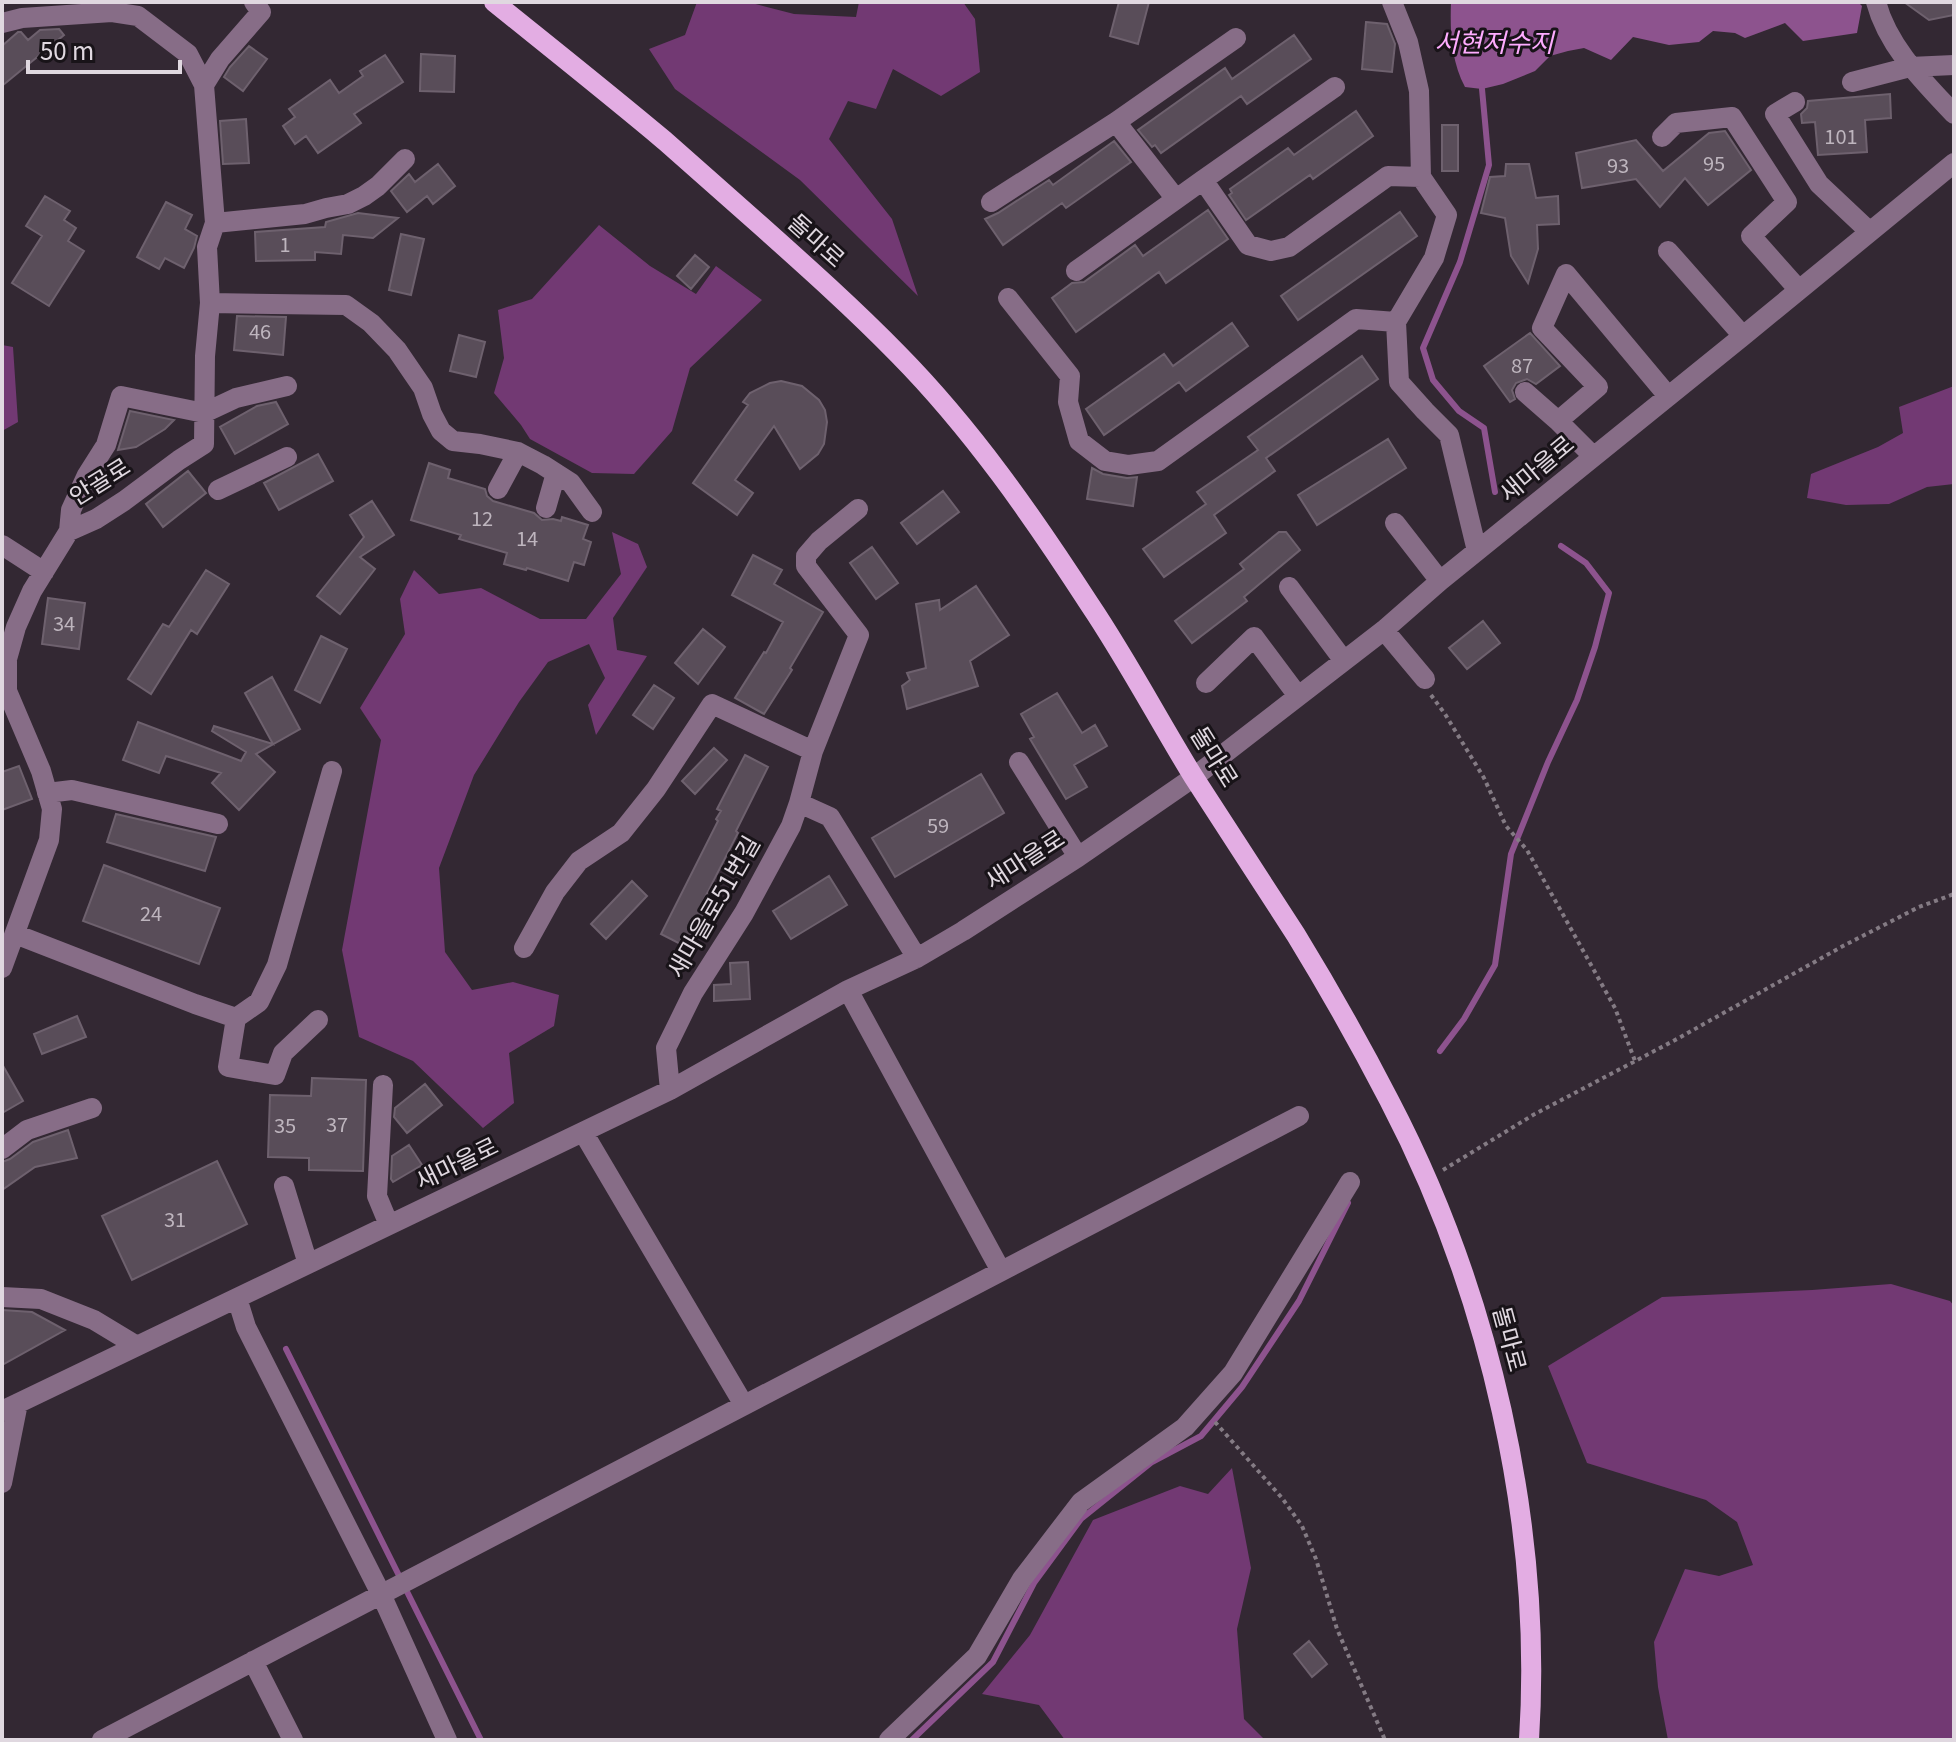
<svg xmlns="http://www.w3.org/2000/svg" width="1956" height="1742" font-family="Georgia,'Noto Sans KR',serif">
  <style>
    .forest { fill: #723973 }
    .water { fill: #8d538e }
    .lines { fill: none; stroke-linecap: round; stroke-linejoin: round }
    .stream { stroke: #8d538e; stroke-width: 6 }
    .building { fill: #594d59; stroke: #6e616e; stroke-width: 2 }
    .path { stroke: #847b84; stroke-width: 4; stroke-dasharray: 4 4; stroke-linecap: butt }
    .minor { stroke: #876d87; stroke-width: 20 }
    .major { stroke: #e3ade3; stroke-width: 20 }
    .labels { text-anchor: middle; stroke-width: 6; stroke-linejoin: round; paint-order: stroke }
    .number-label { font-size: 20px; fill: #beb5be }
    .street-label { font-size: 24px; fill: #e0d8e0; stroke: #181318 }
    .water-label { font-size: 26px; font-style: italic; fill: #feacff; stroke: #181318 }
  </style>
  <rect width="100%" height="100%" fill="#332833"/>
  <path class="forest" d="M697,2H748L794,14L856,17L859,2H963L975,19L980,72L941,96L893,69L876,109L848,101L829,139L892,219L918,296L800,180L675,89L649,49L685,35Z
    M599,225L650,266L696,294L716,266L762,300L690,368L672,431L634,474L592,473L530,439L521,425L494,393L504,358L498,310L532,299Z
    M2,345L13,347L18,422L2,431Z
    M1954,386V484L1927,487L1889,504L1846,505L1807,498L1811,474L1878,447L1903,433L1899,407Z
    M612,532L638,544L647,567L613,618L617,650L647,656L596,735L588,705L605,678L589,644L548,662L519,702L474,775L439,868L445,952L472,990L513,982L559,995L554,1026L509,1053L514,1103L483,1128L413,1061L359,1037L342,950L381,740L360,708L405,634L400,599L414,570L439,594L481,588L540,619H586L621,574Z
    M1891,1284L1950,1301L1954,1306V1740H1668L1658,1687L1654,1642L1685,1569L1719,1576L1753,1565L1737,1522L1706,1500L1587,1463L1548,1366L1662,1297L1812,1290Z
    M1232,1468L1251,1568L1237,1629L1244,1719L1265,1740H1065L1039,1705L982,1694L1030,1635L1093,1520L1180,1486L1208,1494Z"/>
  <path class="water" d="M1451,2H1858L1862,6L1857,33L1803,41L1785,23L1745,38L1735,33L1713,31L1699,42L1669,45L1633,37L1611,60L1584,48L1568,51L1550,56L1535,71L1503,84L1482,89L1465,87C1451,60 1450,32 1451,2Z"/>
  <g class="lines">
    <path class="stream" d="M1482,89L1489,165L1460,262L1423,348L1433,380L1459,411L1484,428L1495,492
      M1440,1051L1464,1019L1495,965L1511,854L1548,762L1577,700L1595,647L1609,593L1586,563L1561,546
      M286,1349L481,1740
      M912,1740L993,1662L1034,1583L1081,1519L1152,1462L1201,1436L1242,1387L1299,1301L1348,1203"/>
  </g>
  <path class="building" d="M1119,2H1149L1138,44L1110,36Z
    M1904,2H1954V15L1929,20Z
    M1366,22L1387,24L1395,44L1392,72L1362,69Z
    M59,29L64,35L2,86V46L18,32H21L28,40L40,30Z
    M1294,35L1311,59L1247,104L1241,96L1161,153L1155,145L1152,147L1138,130L1225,68L1232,79Z
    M249,46L267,59L243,91L224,77L230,67Z
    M421,54L455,56L454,92L420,91Z
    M385,55L403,82L354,114L361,123L318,153L306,136L295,144L283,126L295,117L289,109L330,80L339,93L363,76L360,71Z
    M1890,94L1891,118L1865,120L1867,152L1818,155L1815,122L1802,123L1801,114L1807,108L1808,101Z
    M1356,111L1373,136L1313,179L1310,175L1246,220L1229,195L1232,193L1230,189L1288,148L1294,155Z
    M246,119L249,163L223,164L220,121Z
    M1442,125H1458V171H1442Z
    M1725,131L1751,170L1708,205L1685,178L1660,207L1636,179L1582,188L1576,153L1636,140L1663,171L1709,133Z
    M1114,141L1131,162L1066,208L1062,203L1003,245L985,219L998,213L1049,180L1053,185Z
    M438,164L455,186L433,204L427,196L407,212L391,191L409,174L415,182Z
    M1506,164H1529L1536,198L1558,196L1559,224L1537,225L1538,249L1528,283L1511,256L1505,218L1481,213L1490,177L1505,176Z
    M45,196L70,211L64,220L76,228L68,241L84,251L49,306L12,283L42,236L26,226Z
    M166,202L192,215L185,229L197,236L194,248L184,268L165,258L159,269L137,257Z
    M1208,210L1228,239L1166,283L1159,272L1076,332L1052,298L1072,283L1084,282L1135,245L1143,256Z
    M1400,212L1417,236L1298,320L1281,296Z
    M358,213L398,218L373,238L343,235L341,254L315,252V260L256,261L255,232L325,227L326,222Z
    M401,234L424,239L411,295L389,290Z
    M695,255L709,267L691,289L677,276Z
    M237,316L286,317L283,355L234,350Z
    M1232,323L1248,346L1186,391L1179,382L1104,435L1086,409L1164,354L1173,366Z
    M1530,333L1560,366L1536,384L1527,379L1516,383L1512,390L1515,399L1510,402L1484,366Z
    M459,335L485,342L476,377L450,371Z
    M1362,356L1378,379L1266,458L1275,471L1214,515L1226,533L1164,577L1143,549L1206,504L1197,492L1258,450L1248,437Z
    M781,381L802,386L819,400L825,410L827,422L824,444L818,454L800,469L774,426L735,480L753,493L737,515L693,483L748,405L743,402L750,393L770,383Z
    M276,402L288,424L235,454L220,427L257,406Z
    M130,411L174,420L165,429L136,447L118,450Z
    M1388,439L1406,468L1317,525L1298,495Z
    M318,454L333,481L279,510L264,483Z
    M429,463L450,470L448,478L485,489L487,496L493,501L534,513L542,520L553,519L561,521L562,517L588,525L583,539L591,542L584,565L574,562L568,581L527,568L526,570L504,564L507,553L459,539L461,535L411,520Z
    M1092,468L1103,474L1127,478L1137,477L1133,506L1087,499Z
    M188,471L206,493L163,527L146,504Z
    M943,491L959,512L917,544L901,523Z
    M372,501L394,535L360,557L375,569L340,614L317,596L364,537L350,515Z
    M1279,532H1286L1300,550L1244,597L1247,601L1192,643L1175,621L1244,569L1240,564Z
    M872,547L898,583L876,599L850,563Z
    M753,555L782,570L774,584L823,612L790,668L792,670L764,714L735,698L764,652L766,653L783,622L732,595Z
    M206,570L229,584L197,634L191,630L151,694L128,679L163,624L169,627Z
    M976,586L1009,635L970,661L978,686L907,709L902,686L910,680L907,673L926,668L916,604L939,600L940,610Z
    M48,598L85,603L79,649L42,644Z
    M1483,621L1500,643L1467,669L1449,648Z
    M703,629L725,647L698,684L675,663Z
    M321,636L347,649L320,703L295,690Z
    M272,677L300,729L256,754L275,772L239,810L212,783L221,773L166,756L159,773L123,760L138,722L241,761L246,752L212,731L214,726L273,744L245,693Z
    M654,685L674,698L653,729L633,715Z
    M1057,693L1082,733L1095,725L1107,746L1074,765L1087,787L1066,799L1030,739L1034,737L1021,714Z
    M714,748L727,760L695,794L682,781Z
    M745,755L768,767L736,831L738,833L700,907L709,912L690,949L661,934L718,821L716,819L721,811L717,809Z
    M19,766L32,799L2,810V772Z
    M981,774L1004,813L895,877L872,838Z
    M116,814L216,837L205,871L107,842Z
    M104,865L220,908L199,964L83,921Z
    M829,876L847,905L791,939L773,911Z
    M632,881L647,896L606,939L591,924Z
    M748,962L750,999L714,1001V985L731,984L730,963Z
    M77,1016L86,1037L42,1054L34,1034Z
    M2,1064L23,1101L2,1113Z
    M312,1078L366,1080L363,1171L309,1170V1158L268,1157L270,1095L311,1096Z
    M425,1084L442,1105L407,1133L394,1117L395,1108Z
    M68,1130L77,1158L35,1167L2,1190V1162L10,1159L33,1142Z
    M409,1145L422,1165L393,1182L391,1179L392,1156Z
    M217,1161L247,1224L132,1280L102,1216Z
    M2,1310L32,1312L65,1330L2,1365Z
    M1309,1641L1327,1664L1312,1677L1294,1654Z"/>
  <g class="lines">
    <path class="path" d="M1431,695L1445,714L1484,778L1506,826L1527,850L1615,1008L1635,1061
      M1443,1170L1533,1115L1677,1039L1843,946L1919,907L1954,894
      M1215,1422L1282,1498L1302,1526L1316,1559L1337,1629L1385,1740"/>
    <path class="minor" d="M1392,2L1408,42L1419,91L1421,177L1447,215L1434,258L1396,322L1399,382L1425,411L1449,435L1477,551
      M1876,2C1888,47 1923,81 1954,114
      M2,23L22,18L112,12L138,16L188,54L204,85L215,223L207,247L210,303L205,356L204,444L179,460L124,501L96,519L69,531L32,591L16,627L7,659V691L41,771L52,809L49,840L2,968
      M1852,82L1910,67L1954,65
      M204,85L220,59L261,12L254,2
      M1335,87L1203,180L1248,245L1271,251L1289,247L1388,176L1421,177
      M1795,102L1775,114L1819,184L1870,232
      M1662,137L1676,123L1732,117L1787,202L1751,236L1799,290
      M1176,199L1116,122L1236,38
      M991,202L1116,122
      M215,223L305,214L326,208L348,204L364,196L378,186L405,159
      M1668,251L1743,336
      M1076,271L1203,180
      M1008,298L1070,376L1068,402L1079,441L1105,461L1129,465L1158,461L1356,319L1396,322
      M210,303L346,305L371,323L397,350L423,388L432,414L441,431L453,441L480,444L518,452L543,465L571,483L592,512
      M1525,392L1558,421
      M1593,456L1558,421L1598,387L1542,328L1566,274L1668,396
      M498,489L518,452
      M218,490L287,457
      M546,508L556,473
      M1395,523L1440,581
      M69,531L71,510L87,475L106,445L121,396L204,413L236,398L287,386
      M2,545L44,572
      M1289,587L1344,661
      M1384,630L1425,679
      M1206,683L1254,637L1298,696
      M1019,762L1078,857
      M47,793L72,790L218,824
      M799,803L830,817L917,958
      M15,934L195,1004L236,1018L259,1002L277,965L332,771
      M524,948L555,892L579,861L621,833L656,789L712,704L813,751
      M848,990L1001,1271
      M236,1018L228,1067L275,1075L283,1053L318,1020
      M383,1085L377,1196L389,1225
      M670,1090L666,1048L693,993L744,913L791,826L799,803L813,751L859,635L806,566V556L819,541L858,509
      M583,1132L744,1405
      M2,1149L27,1130L92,1108
      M284,1186L308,1264
      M2,1297L41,1299L94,1320L137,1346
      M237,1298L246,1327L381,1594L447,1740
      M2,1411L670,1090L848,990L917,958L963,931L1078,857L1194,777L1384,630L1440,581L1743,336L1954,163
      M2,1483L18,1403
      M253,1661L293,1740
      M102,1740L1299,1116
      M889,1740L977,1656L1022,1579L1081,1502L1185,1427L1233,1373L1350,1182"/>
    <path class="major" d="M494,2C551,48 609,94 665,141C697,169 728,197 760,225C807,267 854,309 898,354C972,429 1033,517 1090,605C1127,660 1158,719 1193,776C1227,829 1262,882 1296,935C1329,989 1360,1044 1389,1100C1489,1291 1543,1525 1529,1740"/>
  </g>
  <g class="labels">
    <g class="number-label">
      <text x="1841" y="144">101</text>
      <text x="1714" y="171">95</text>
      <text x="1618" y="173">93</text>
      <text x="285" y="252">1</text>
      <text x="260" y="339">46</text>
      <text x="1522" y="373">87</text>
      <text x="482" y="526">12</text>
      <text x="527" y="546">14</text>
      <text x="64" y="631">34</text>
      <text x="938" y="833">59</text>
      <text x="151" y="921">24</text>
      <text x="337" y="1132">37</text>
      <text x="285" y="1133">35</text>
      <text x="175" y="1227">31</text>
    </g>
    <g class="street-label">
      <text transform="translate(816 241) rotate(42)" y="8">돌마로</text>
      <text transform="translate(1537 469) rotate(-40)" y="8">새마을로</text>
      <text transform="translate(100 482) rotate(-32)" y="8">안골로</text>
      <text transform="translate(1214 757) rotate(58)" y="8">돌마로</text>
      <text transform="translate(1025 860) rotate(-33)" y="8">새마을로</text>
      <text transform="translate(714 907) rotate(-60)" y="8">새마을로51번길</text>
      <text transform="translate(457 1164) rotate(-26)" y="8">새마을로</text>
      <text transform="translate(1509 1339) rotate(75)" y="8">돌마로</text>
    </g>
    <g class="water-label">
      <text x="1494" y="52">서현저수지</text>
    </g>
  </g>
  <rect width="1956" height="1742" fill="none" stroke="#e0d8e0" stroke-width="8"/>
  <path d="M28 60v12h152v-12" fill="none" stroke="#e0d8e0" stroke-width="4"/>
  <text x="40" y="60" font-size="24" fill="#e0d8e0" stroke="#181318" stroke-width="6" paint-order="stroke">50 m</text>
</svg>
